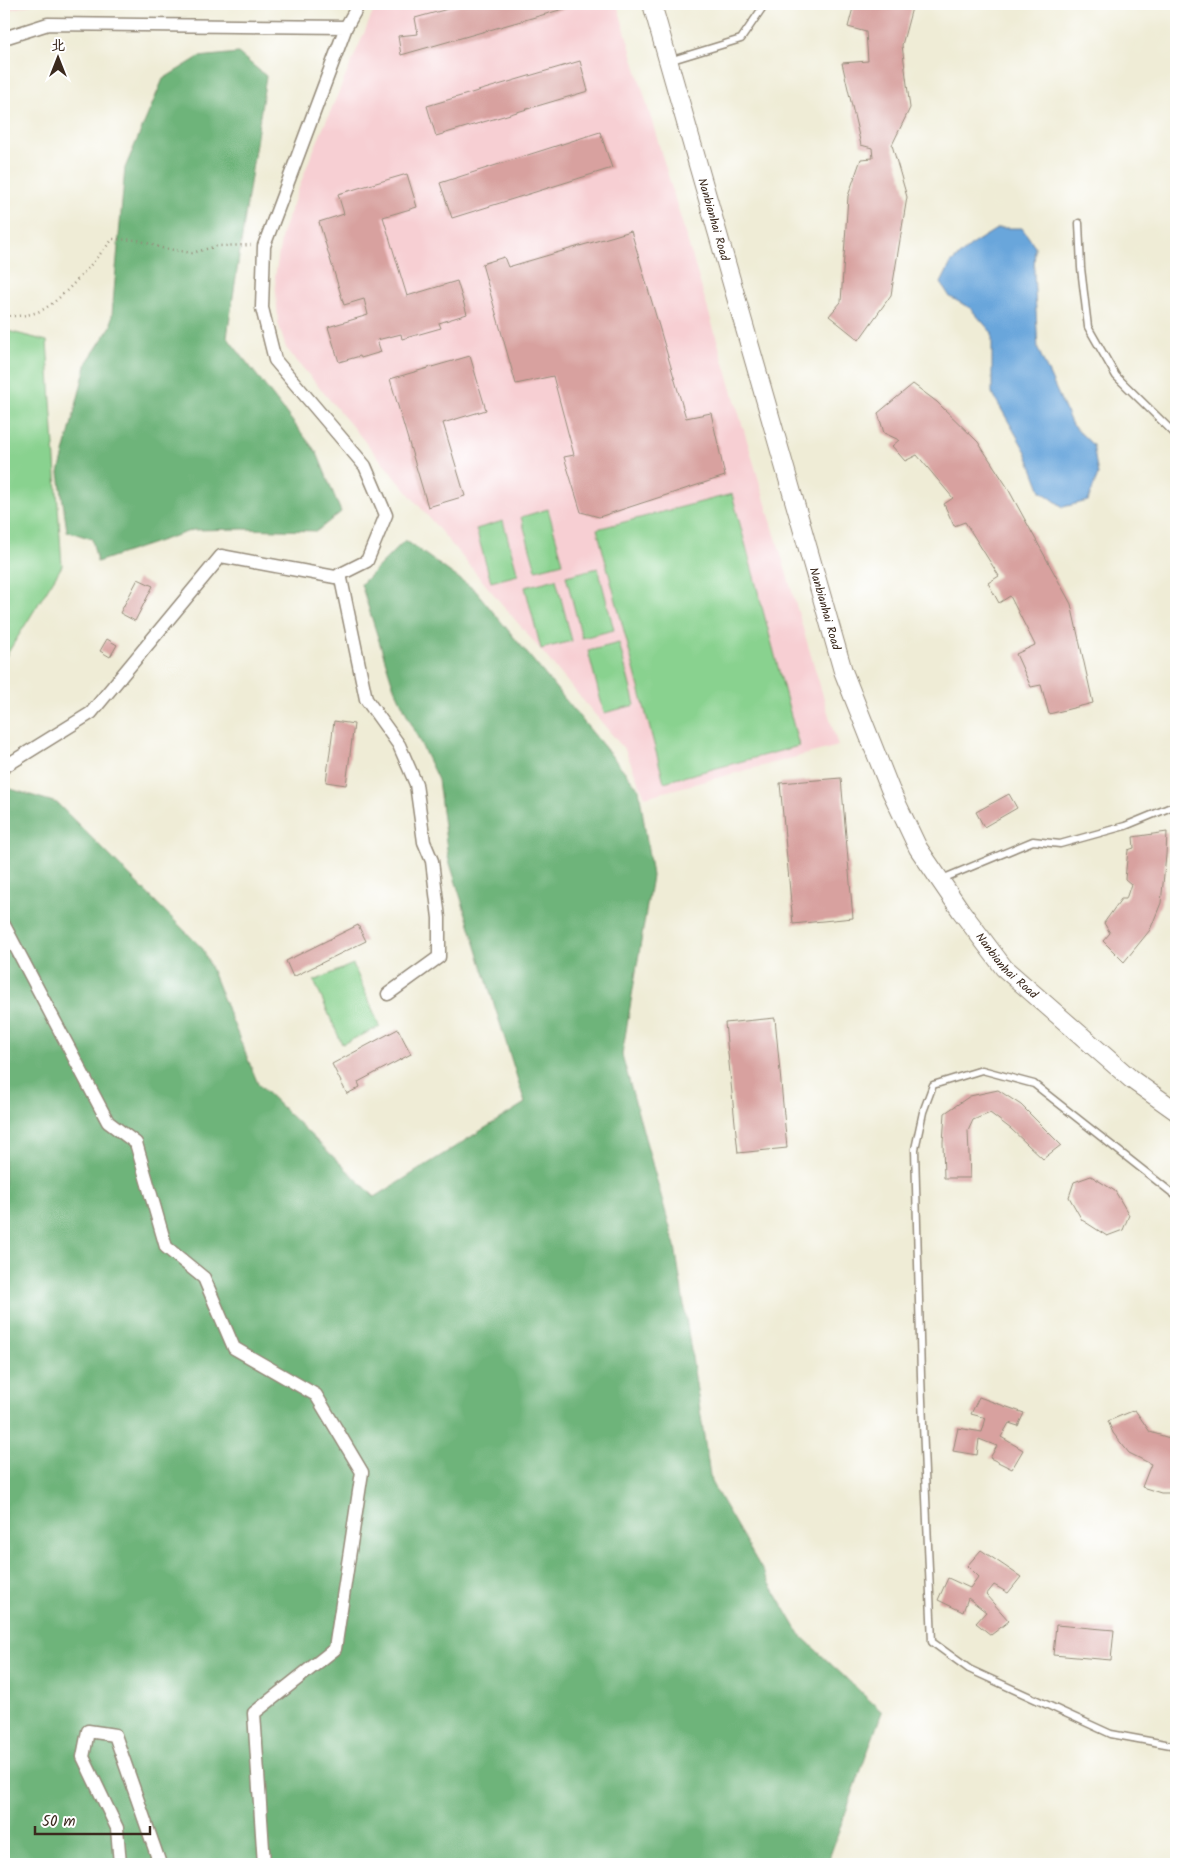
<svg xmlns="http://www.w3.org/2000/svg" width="1180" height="1868" font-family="Kalam,'LXGW WenKai TC',sans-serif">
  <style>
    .built { fill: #f7cfd3 }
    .green { fill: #89d28f; stroke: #627e56 }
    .forest { fill: #6eb47a; stroke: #546f4c }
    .water { fill: #69a6db; stroke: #52687c }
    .building { fill: #d8a19f }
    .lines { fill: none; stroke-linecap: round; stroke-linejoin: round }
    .lane-casing { stroke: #958b7a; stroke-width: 9 }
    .street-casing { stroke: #958b7a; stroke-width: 15 }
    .secondary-casing { stroke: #958b7a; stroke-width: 20 }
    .path { stroke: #958b7a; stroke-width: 2.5; stroke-dasharray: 1 4; stroke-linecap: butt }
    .lane { stroke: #fff; stroke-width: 6 }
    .street { stroke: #fff; stroke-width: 12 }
    .secondary { stroke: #fff; stroke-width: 18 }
    .labels { text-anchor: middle; stroke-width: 4; stroke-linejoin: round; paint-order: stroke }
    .street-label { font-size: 12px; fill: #3b2a1e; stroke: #fff }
  </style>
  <rect width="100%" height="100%" fill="#fff"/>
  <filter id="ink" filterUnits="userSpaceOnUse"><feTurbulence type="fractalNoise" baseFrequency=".02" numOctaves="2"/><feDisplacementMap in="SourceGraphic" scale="10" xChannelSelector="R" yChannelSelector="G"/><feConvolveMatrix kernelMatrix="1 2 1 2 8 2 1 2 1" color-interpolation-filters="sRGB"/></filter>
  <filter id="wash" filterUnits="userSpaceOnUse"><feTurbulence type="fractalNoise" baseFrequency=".0096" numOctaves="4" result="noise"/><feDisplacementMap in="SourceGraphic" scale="20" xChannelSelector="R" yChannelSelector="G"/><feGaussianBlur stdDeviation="1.12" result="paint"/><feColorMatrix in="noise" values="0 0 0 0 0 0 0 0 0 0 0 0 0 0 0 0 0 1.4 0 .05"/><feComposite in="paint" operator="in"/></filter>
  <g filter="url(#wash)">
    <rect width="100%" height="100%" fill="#efecd6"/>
    <path class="built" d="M4,4H34L4,11Z
      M379,4H617L838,746L645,797L625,750L286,348L278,323L275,277L282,233L309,161L374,10Z"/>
    <path class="green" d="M4,330L47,341L62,566L4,659Z
      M732,494L799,746L664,782L597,529Z
      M548,509L563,563L536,570L521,517Z
      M503,521L518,575L491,582L476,529Z
      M598,568L614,630L582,638L566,576Z
      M556,579L572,641L541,649L525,587Z
      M619,643L635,705L604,713L588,651Z
      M353,964L380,1027L342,1044L314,981Z"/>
    <path class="forest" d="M238,53L266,76L227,337L317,453L341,512L317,531L243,529L193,530L97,562L92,539L67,531L59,473L87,362L111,326L125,168L163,79L199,57Z
      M405,540L475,590L639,789L652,876L622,1055L675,1246L711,1482L800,1635L882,1712L827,1864H4V787L57,803L203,949L258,1084L375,1197L525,1103L448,857L438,780L393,685L361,584Z"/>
    <path class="water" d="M998,228H1022L1035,246L1034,273L1038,349L1072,425L1093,445L1098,475L1088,501L1063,507L1041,491L1026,452L992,393V333L970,308L950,297L941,283L951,263L974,243Z"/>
    <g id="blocks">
      <path class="building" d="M466,4H566L567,8L401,55L398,36L418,34L415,18Z
        M854,4H913L902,45L910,108L892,145L907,197L891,295L859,340L829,316L841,302L848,196L861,159L873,158L872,148L861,145L842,63L868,61L866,32L848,27Z
        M580,61L588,91L436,136L427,106Z
        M600,132L612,168L452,218L440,183Z
        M407,174L417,207L383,217L407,296L457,281L467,314L439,323L441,328L402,339L401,334L377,340L381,352L361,358L360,356L339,362L328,327L368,315L364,299L344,305L319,222L344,214L338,194Z
        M631,231L686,418L711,413L725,476L599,517L581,512L564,457L574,455L553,376L516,384L482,264L504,257L508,267Z
        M470,356L486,410L443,423L465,496L428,507L390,379Z
        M913,384L937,402L978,442L1006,485L1071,604L1093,703L1049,714L1041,685L1031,687L1016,654L1035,645L1010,596L999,603L988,583L999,576L965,522L954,526L944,504L953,498L917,455L905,461L892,446L899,440L884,433L878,413Z
        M138,579L153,586L135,621L120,613Z
        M107,639L117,645L110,657L100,651Z
        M334,721L354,724L346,785L326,782Z
        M841,778L853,918L793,924L780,783Z
        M1009,794L1017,808L984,827L976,812Z
        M1167,832L1166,855L1161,903L1150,930L1124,962L1103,941L1110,933L1104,923L1121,899H1126L1131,884L1125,879L1128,850L1134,848L1133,837Z
        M358,925L366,941L293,977L286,961Z
        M775,1018L787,1148L738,1153L725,1023Z
        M398,1029L411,1054L358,1082L360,1087L347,1094L332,1064Z
        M998,1090L1021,1105L1061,1145L1043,1159L1011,1129L990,1113L973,1120L968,1131L970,1178H944L943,1142L945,1113L970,1096Z
        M1091,1176L1115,1191L1129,1215L1123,1230L1107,1236L1082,1220L1069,1197L1074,1182Z
        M979,1397L1024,1413L1018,1426L1009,1423L1001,1437L1023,1450L1012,1469L990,1458L997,1446L979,1439L977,1455L953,1451L958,1428L982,1432L986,1418L971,1414Z
        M1135,1410L1150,1432L1176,1440V1493H1161L1142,1487L1151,1464L1129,1453L1113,1433L1108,1421Z
        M981,1550L1021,1577L1008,1593L994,1585L986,1595L1009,1621L991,1635L976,1623L986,1612L968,1598L963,1612L938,1600L948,1578L970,1588L978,1577L967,1566Z
        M1056,1625L1114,1630L1111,1660L1053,1655Z"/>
    </g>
  </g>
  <g filter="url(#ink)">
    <use href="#blocks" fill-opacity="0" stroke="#958b7a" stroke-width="1"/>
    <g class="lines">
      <defs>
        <path id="lane" d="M669,61L741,39L765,4
          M1079,223L1081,268L1088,327L1116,376L1176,435
          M942,879L1033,841L1060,844L1125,826L1176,805
          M1176,1196L1034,1084L982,1070L933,1085L923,1112L915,1149L921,1376L932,1642L969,1669L1111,1734L1176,1746"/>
        <path id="street" d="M4,38L48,24L346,27
          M340,574L366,699L399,745L416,784L424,842L432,861L439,918V957L388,994
          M4,767L91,713L221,556L335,577L367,561L386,515L365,466L275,360L262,308L264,246L346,27L359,4
          M4,925L108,1122L136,1143L166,1247L204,1278L234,1348L316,1395L362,1472L335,1649L254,1713L264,1864
          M120,1864L117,1828L83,1757L88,1731L115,1735L160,1864"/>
        <g id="secondary">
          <path id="s1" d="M652,4L843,671L890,789L918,848L961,911L1004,968L1131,1079L1176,1111"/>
        </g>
      </defs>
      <use href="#lane" class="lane-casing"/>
      <use href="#street" class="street-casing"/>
      <use href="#secondary" class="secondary-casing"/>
      <path class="path" d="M4,315C16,317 30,316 42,310C64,299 96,258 113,239L138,240L162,248L192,253L217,246L251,245"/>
      <use href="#lane" class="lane"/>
      <use href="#street" class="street"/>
      <use href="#secondary" class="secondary"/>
    </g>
  </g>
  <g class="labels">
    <g class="street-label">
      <text dy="4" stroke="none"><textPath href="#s1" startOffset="224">Nanbianhai Road</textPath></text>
      <text dy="4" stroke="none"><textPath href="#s1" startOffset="629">Nanbianhai Road</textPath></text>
      <text dy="4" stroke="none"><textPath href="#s1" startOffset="1034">Nanbianhai Road</textPath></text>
    </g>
  </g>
  <rect width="1180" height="1868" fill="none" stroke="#fff" stroke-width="20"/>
  <g transform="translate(58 58)" stroke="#ffffff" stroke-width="4" paint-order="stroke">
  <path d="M0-4L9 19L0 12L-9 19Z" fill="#3b2a1e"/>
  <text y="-8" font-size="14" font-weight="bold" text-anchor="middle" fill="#3b2a1e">北</text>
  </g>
  <path d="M35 1826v8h115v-8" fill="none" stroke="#3b2a1e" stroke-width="2.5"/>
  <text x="42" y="1826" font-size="15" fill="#3b2a1e" stroke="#ffffff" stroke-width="4" paint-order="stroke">50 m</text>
</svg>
